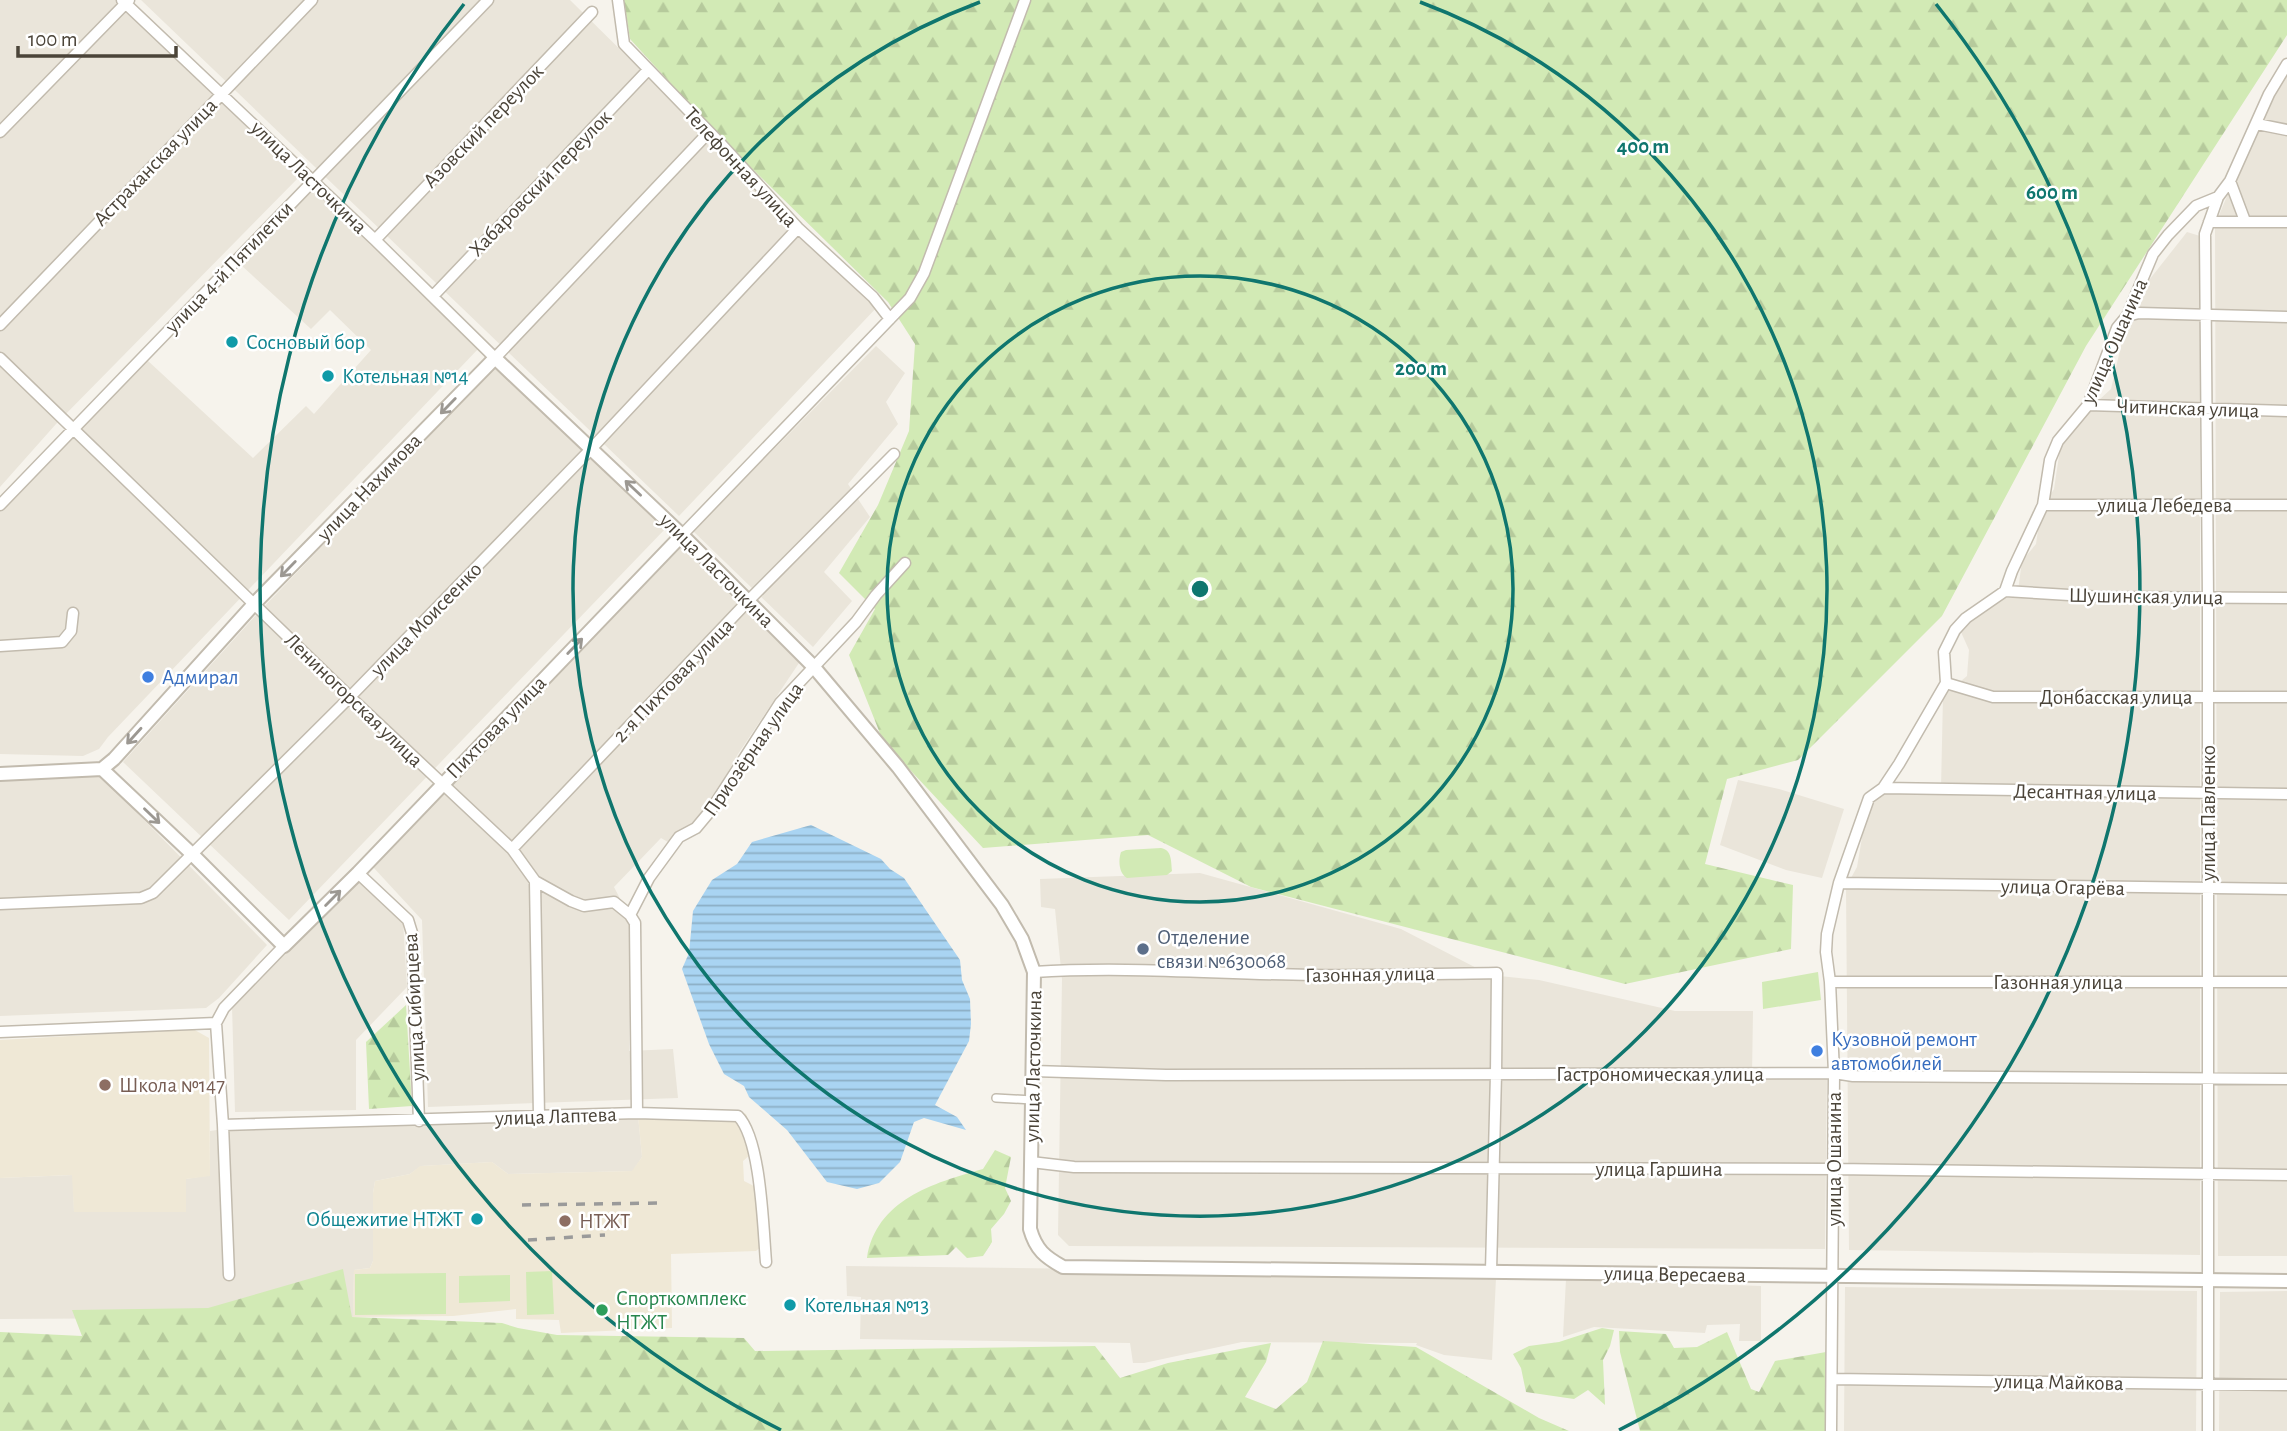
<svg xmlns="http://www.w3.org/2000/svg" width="2287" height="1431" font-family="'Alegreya Sans',sans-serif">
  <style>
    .residential { fill: #eae5da }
    .education { fill: #efe8d6 }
    .forest { fill: url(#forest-firs) }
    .park { fill: #d2eab5 }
    .water { fill: url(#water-rules) }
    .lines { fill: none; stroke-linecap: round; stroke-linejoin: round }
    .pedestrian-casing { stroke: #c2bbae; stroke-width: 10 }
    .minor-casing { stroke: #c2bbae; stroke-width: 13 }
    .tertiary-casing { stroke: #c2bbae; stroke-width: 16 }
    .pedestrian { stroke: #fff; stroke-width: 7 }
    .minor { stroke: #fff; stroke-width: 10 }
    .tertiary { stroke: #fff; stroke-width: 12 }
    .rail { stroke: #9a9a9a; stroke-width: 3.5; stroke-dasharray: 9 9; stroke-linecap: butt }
    .oneway { stroke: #9c9892 }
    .ring { fill: none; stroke: #0f766e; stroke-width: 3.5 }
    .culture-dot { fill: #0f9aa8; stroke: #fff; stroke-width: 2.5 }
    .shop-dot { fill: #3f7fe0; stroke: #fff; stroke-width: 2.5 }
    .service-dot { fill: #5c6f8a; stroke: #fff; stroke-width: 2.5 }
    .education-dot { fill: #8d6e63; stroke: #fff; stroke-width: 2.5 }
    .leisure-dot { fill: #2e9e5b; stroke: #fff; stroke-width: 2.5 }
    .labels { text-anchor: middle; stroke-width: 5; stroke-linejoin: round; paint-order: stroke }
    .street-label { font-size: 21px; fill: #4b4439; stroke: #fff }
    .culture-label { font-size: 21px; fill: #0d838f; stroke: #fff; text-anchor: start }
    .shop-label { font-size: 21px; fill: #366cbe; stroke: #fff; text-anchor: start }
    .service-label { font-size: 21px; fill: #4e5e75; stroke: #fff; text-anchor: start }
    .education-label { font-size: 21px; fill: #785e54; stroke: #fff; text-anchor: start }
    .leisure-label { font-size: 21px; fill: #27864d; stroke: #fff; text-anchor: start }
    .centre { fill: #0f766e; stroke: #fff; stroke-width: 3.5 }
    .ring-label { font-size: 21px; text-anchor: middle; font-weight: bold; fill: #0f766e; stroke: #fff; stroke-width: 5; stroke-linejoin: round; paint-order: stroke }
  </style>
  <defs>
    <pattern id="forest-firs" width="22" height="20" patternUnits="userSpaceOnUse" patternTransform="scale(1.75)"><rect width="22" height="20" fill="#d2eab5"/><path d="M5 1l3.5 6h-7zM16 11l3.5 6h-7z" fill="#b6ca9c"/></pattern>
    <pattern id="water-rules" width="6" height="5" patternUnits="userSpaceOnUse" patternTransform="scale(1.75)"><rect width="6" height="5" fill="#a9d4f2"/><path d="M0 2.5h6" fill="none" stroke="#8caec5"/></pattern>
  </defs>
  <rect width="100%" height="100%" fill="#f6f3ec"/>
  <path class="residential" d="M0,0H118L301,175L56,424L0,487Z
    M141,0H570L879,305L679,516Z
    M2287,76V1256H2218L2215,225L2262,112Z
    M312,187L479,348L108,737L99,749L83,756L0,754V511L147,360L253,458L306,406L314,414L371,350L330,310L311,329L241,265Z
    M2187,232L2200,236V1255L1849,1250L1846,887L1857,867L1864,826L1879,789H1941L1943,696L1967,676L1969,650L1961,632L1966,618L1992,598H2017L2022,561L2036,544L2041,510L2054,489L2060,449L2088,410L2111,389L2131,303Z
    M876,346L905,373L886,402L898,424L848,484L870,517L824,572L852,601L813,647L693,531Z
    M497,364L666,528L289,920L123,762L256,615Z
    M680,545L799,663L738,754L710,804L678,848L661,838L614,887L632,922L629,1051L673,1049L678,1098L428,1107L422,920L373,867Z
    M101,776L267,945L219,998L206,1008L0,1016V780Z
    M1738,780L1779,789L1844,809L1822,878L1786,870L1720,845Z
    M1200,873L1401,929L1490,975L1539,980L1675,1011H1753L1752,1075L1827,1074L1825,1249L1069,1246L1058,1235L1062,979L1055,909L1041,907L1040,879Z
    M361,876L403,920L407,987L356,1040V1110L235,1112L232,1006Z
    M638,1115L642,1157L633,1171L508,1174L492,1162L421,1166L410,1174L375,1181L373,1193V1261L370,1268L354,1270L353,1317L0,1319V1178L73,1175L74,1212L186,1211V1179L210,1175V1131L237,1127Z
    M846,1266L1091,1269L1496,1278L1492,1360L1444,1355L1416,1345L1417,1343L1242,1342L1144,1363H1133L1130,1343L860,1339L861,1297L847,1296Z
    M1566,1279L1761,1286V1341H1739L1740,1324L1707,1325L1705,1333L1594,1327L1563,1337Z
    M1845,1287L2197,1291L2196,1431H1844Z
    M2287,1291V1431H2219L2220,1292Z"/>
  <path class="education" d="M193,1029L209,1038L210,1176L186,1179V1212H74L72,1175L0,1178V1040Z
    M741,1112L746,1114L749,1122L751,1154L743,1161L744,1181L754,1186L762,1246L756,1251L671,1254L672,1328L561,1333L559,1320L516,1319V1309L453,1316L353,1317L354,1270L370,1268L373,1261V1193L375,1181L410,1174L420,1166L492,1162L508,1174L632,1171L642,1157L638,1115Z"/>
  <path class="forest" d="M624,0H2287V35L2086,346L1942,616L1798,760L1727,779L1705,864L1793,885L1791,949L1625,984L1251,887L1148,835L983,848L883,741L849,655L875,609L839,573L878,505L909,431L915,344L888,302L716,133L630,39Z
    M406,1005L412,1106L369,1109L366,1042Z
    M995,1150L1011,1157L1005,1188L1011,1201L1004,1214L991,1229L992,1242L983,1256L967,1258L956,1247L948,1255L867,1258C876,1200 933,1183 983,1169Z
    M343,1269L352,1317L502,1323L518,1328L557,1335L744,1338L755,1351L1095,1346L1120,1378L1168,1363L1271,1343L1266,1362L1245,1397L1276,1409L1307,1382L1323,1341L1416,1347L1539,1418L1569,1431H0V1332L82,1336L72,1310L208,1308Z
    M1602,1328L1614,1330L1610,1346L1603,1360L1605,1405L1588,1390L1574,1399L1526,1392L1521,1368L1513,1354L1529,1346L1559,1342Z
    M1619,1331L1666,1334L1674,1348L1697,1347L1727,1332L1751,1389L1759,1392L1775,1361L1826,1352L1825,1431H1640L1620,1352Z"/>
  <path class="park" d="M1161,848C1172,850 1171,861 1172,871L1167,875L1127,878C1119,873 1118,861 1121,852L1126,850Z
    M1818,972L1821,1000L1763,1009L1762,982Z
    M552,1271L554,1314L527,1315L526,1272Z
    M446,1273V1314L355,1315V1274Z
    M510,1275V1301L459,1303V1276Z"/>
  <path class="water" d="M811,825L881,859L890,869L904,878L960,960L962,980L970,999L971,1024L969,1041L935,1105L957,1117L966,1130L924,1118L914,1122L900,1162L879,1183L857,1189L827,1182L787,1130L749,1097L744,1086L724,1074L709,1044L682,969L689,953L693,911L712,880L737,864L752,842Z"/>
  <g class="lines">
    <defs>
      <path id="pedestrian" d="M996,1098L1032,1100"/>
      <path id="minor" d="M122,0L375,240L495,358L709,132
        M618,0L624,44L720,143L798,228L873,297L890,319
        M2257,124L2287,130
        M0,132L129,0
        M2230,181L2245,221
        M2209,222H2287
        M375,240L592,12
        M433,296L648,70
        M2127,316L2139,313L2287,317
        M0,325L312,0
        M0,358L350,697L512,849L535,881L539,1116
        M2088,405L2287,411
        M0,505L488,0
        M2043,505H2287
        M682,535L910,298L924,273L1025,0
        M2005,591L2102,597L2287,598
        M0,646L62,642L71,631L73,613
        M1946,683L1993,697H2287
        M1883,788L2287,794
        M512,849L749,600L894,454
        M358,873L408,920L412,933L419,1121
        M535,881L571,901L584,906L614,902L630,915
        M1839,883L2287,889
        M0,904L141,898L153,893L350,697L591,449L798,228
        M1034,972C1126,966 1219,974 1311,975C1372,976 1435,974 1497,973L1496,1074L1491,1271
        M1830,982H2287
        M216,1023L223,1125L229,1275
        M0,1032L216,1023L224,1008L284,946
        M1033,1071L1166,1075L1834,1073L1853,1076L2287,1079
        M637,1113L635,923L630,915L649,878L679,837L696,828L711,810L780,703L856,622L876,595L905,563
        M223,1125L637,1113L738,1116C761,1139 763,1227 766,1262
        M1031,1162L1074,1167L1835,1169L2287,1175
        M1832,1379L2287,1385
        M1831,1431L1834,1073L1830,982L1826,952L1827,934L1839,883L1869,798L1883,788L1899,764L1946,683L1944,652L1955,630L1966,618L2005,591L2012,571L2043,505L2050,460L2058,441L2088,405L2117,328L2127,316L2153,254L2168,235L2196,206L2218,197L2230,181L2269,94L2287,64
        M2208,1431V598L2205,234L2218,197"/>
      <path id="tertiary" d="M102,769L193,855L284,946L358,873L682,535
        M0,774L102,769L114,759L254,604L495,358L682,535L813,666L898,767L1002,905L1022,939L1034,972L1030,1229C1036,1250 1045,1257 1063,1267L2287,1281"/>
    </defs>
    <use href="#pedestrian" class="pedestrian-casing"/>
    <use href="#minor" class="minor-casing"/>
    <use href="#tertiary" class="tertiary-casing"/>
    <use href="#pedestrian" class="pedestrian"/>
    <use href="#minor" class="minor"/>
    <use href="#tertiary" class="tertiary"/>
    <path class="rail" d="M522,1205L661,1203
      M528,1240L605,1235"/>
  </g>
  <defs><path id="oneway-shaft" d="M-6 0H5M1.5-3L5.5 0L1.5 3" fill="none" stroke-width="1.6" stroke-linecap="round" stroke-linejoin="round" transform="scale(1.75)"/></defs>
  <g class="oneway">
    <use href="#oneway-shaft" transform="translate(448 406) rotate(134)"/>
    <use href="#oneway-shaft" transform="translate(633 488) rotate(-137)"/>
    <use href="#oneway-shaft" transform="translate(288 569) rotate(134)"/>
    <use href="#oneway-shaft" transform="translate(575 646) rotate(-46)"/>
    <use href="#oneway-shaft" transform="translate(134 736) rotate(132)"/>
    <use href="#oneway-shaft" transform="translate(152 816) rotate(44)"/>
    <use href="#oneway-shaft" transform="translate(333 898) rotate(-45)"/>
  </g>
  <g class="ring">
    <circle cx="1200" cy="589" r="313"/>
    <path d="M1420 2A627 627 0 1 1 980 2"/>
    <path d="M781 1430A940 940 0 0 1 464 4M1936 4A940 940 0 0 1 1619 1430"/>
  </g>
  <g class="culture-dot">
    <circle cx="232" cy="342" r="7"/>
    <circle cx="328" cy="376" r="7"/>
    <circle cx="477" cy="1219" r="7"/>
    <circle cx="790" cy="1305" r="7"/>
  </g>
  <g class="shop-dot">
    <circle cx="148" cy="677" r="7"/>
    <circle cx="1817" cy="1051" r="7"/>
  </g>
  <circle class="service-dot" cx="1143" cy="949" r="7"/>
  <g class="education-dot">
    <circle cx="105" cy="1085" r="7"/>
    <circle cx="565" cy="1221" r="7"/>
  </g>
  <circle class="leisure-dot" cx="602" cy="1310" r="7"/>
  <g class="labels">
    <g class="street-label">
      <text transform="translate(483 126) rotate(-46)" y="7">Азовский переулок</text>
      <text transform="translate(155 162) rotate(-46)" y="7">Астраханская улица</text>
      <text transform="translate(741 167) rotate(47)" y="7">Телефонная улица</text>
      <text transform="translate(309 177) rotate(44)" y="7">улица Ласточкина</text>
      <text transform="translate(540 183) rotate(-46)" y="7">Хабаровский переулок</text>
      <text transform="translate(229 267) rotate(-46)" y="7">улица 4-й Пятилетки</text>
      <text transform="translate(2114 341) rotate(-66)" y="7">улица Ошанина</text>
      <text transform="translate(2188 408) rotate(2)" y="7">Читинская улица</text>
      <text transform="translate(369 487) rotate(-46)" y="7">улица Нахимова</text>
      <text x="2165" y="512">улица Лебедева</text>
      <text transform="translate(717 570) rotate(45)" y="7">улица Ласточкина</text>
      <text transform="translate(2146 596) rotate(1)" y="7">Шушинская улица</text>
      <text transform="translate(426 619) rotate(-46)" y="7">улица Моисеенко</text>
      <text transform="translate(673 680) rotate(-46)" y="7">2-я Пихтовая улица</text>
      <text x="2116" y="704">Донбасская улица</text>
      <text transform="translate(354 700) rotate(44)" y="7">Лениногорская улица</text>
      <text transform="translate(496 727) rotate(-46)" y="7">Пихтовая улица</text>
      <text transform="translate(753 749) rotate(-55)" y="7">Приозёрная улица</text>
      <text transform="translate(2085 792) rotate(1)" y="7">Десантная улица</text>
      <text transform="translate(2208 813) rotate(-90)" y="7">улица Павленко</text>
      <text transform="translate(2063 887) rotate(1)" y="7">улица Огарёва</text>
      <text transform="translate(1370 974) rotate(-1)" y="7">Газонная улица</text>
      <text x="2058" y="989">Газонная улица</text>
      <text transform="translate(414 1007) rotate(-93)" y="7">улица Сибирцева</text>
      <text transform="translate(1033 1066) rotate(-89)" y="7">улица Ласточкина</text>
      <text x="1660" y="1081">Гастрономическая улица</text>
      <text transform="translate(556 1116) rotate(-2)" y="7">улица Лаптева</text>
      <text transform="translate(1834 1159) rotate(-90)" y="7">улица Ошанина</text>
      <text x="1659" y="1176">улица Гаршина</text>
      <text transform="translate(1675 1274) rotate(1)" y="7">улица Вересаева</text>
      <text transform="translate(2059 1382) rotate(1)" y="7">улица Майкова</text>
    </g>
    <g class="culture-label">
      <text x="246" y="349">Сосновый бор</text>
      <text x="342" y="383">Котельная №14</text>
      <text x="463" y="1226" text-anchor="end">Общежитие НТЖТ</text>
      <text x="804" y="1312">Котельная №13</text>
    </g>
    <g class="shop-label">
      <text x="162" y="684">Адмирал</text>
      <text x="1831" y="1046">Кузовной ремонт<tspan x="1831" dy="24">автомобилей</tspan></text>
    </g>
    <g class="service-label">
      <text x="1157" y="944">Отделение<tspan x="1157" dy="24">связи №630068</tspan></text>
    </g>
    <g class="education-label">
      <text x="119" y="1092">Школа №147</text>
      <text x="579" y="1228">НТЖТ</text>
    </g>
    <g class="leisure-label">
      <text x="616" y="1305">Спорткомплекс<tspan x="616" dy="24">НТЖТ</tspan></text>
    </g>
  </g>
  <circle cx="1200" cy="589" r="10" class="centre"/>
  <g class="ring-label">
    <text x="1643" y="153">400 m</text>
    <text x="2052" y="199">600 m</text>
    <text x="1421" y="375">200 m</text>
  </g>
  <path d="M18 46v10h158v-10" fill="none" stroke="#4b4439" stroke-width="3.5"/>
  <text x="28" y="46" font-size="21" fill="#4b4439" stroke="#ffffff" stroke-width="5" paint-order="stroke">100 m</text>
</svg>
